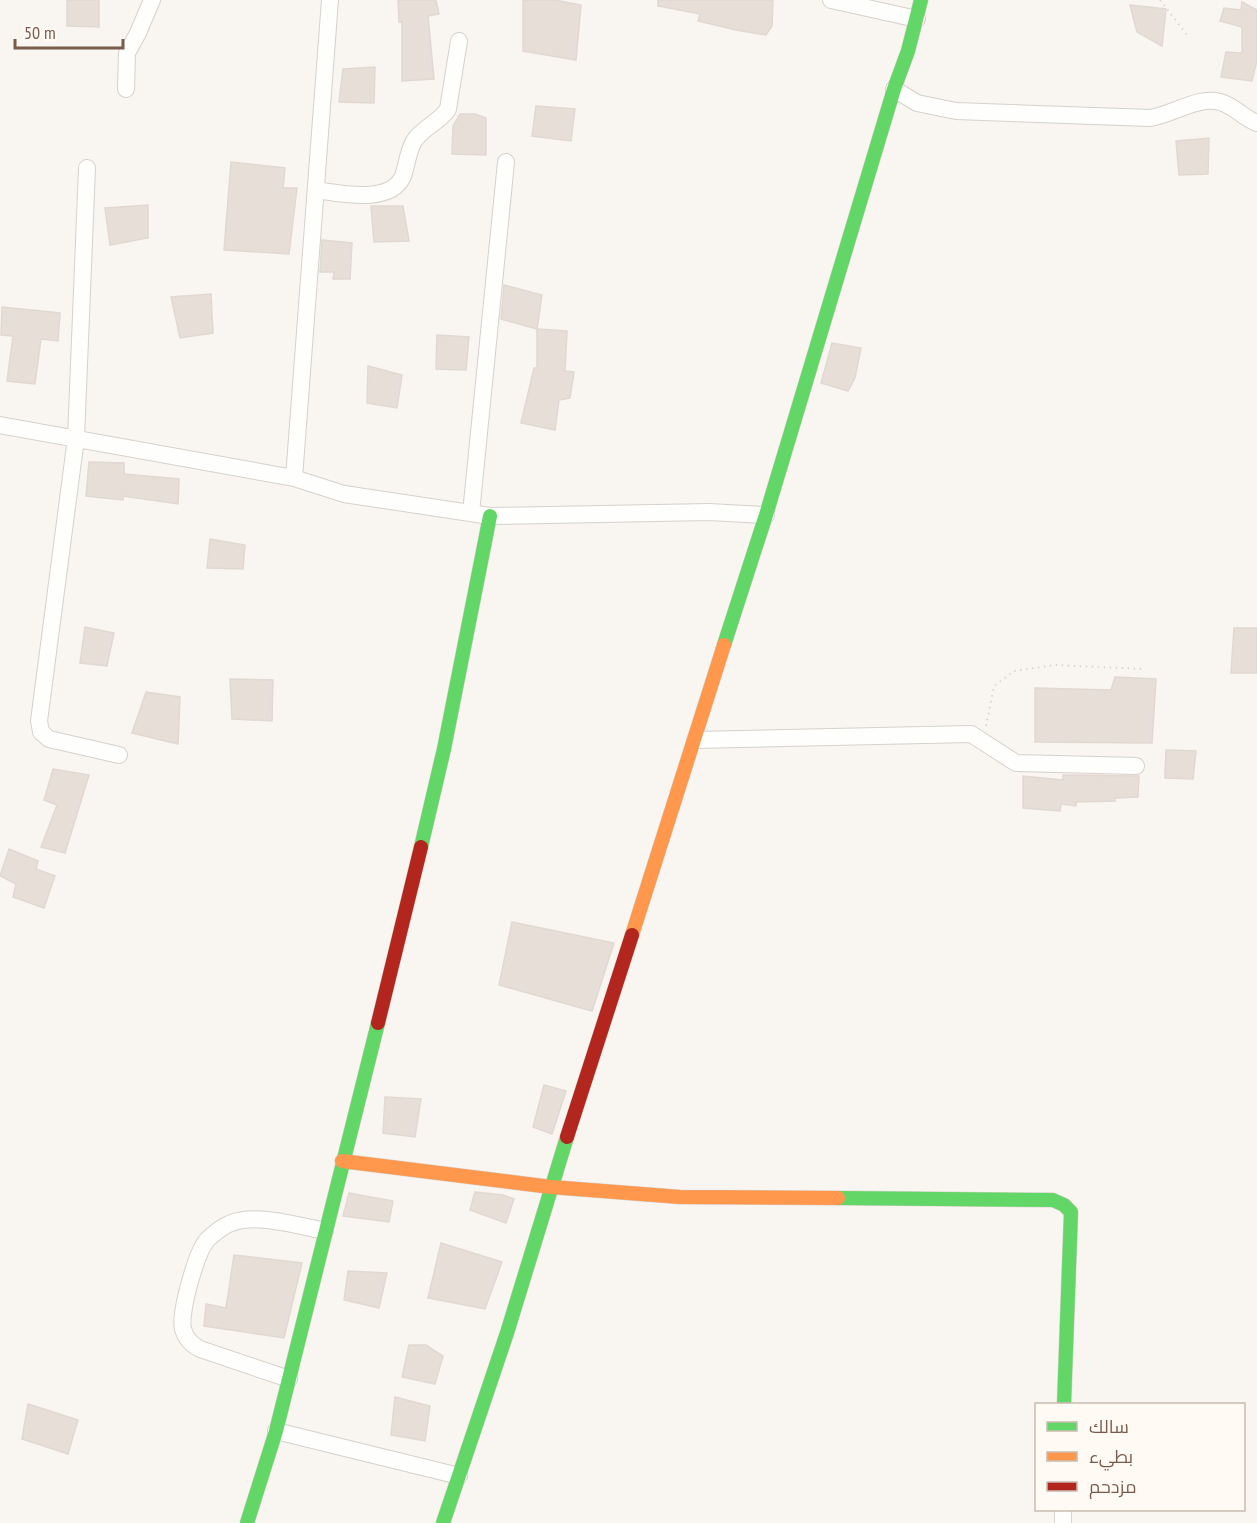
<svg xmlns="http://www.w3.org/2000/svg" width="1257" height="1523" font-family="'PT Sans Narrow',Cairo,sans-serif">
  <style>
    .building { fill: #e6ded7; stroke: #e2d8d2; stroke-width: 1.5 }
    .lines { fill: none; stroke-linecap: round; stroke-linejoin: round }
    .street-casing { stroke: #d7d1cb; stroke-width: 18 }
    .fast-casing { stroke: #d9d2cb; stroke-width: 15 }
    .slow-casing { stroke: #d9d2cb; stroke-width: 15 }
    .jam-casing { stroke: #d9d2cb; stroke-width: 15 }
    .path { stroke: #dcd5d0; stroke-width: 2; stroke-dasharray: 1.5 4.5; stroke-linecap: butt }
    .street { stroke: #fefefd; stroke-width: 16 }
    .fast { stroke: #63d668; stroke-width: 14 }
    .slow { stroke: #ff974d; stroke-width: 14 }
    .jam { stroke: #b3261e; stroke-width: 14 }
  </style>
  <rect width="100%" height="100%" fill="#f9f5f0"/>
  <path class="building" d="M67,0H99V27L67,26Z
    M398,0H436L439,14L428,16L434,79L402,81V21L399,22Z
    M523,0H555L581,5L576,60L523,51Z
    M658,0H773L772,26L766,35L736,30L698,21L700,14L658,6Z
    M1242,2L1257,10V60L1252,81L1221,77L1226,52L1242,53V27L1220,21L1224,8L1241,10Z
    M1130,5L1166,9L1162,46L1137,32Z
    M375,67L374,103L339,102L343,69Z
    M536,106L575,109L571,141L532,136Z
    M460,114H475L486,118V155L452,154L453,126Z
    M1209,138L1208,174L1179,175L1176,141Z
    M231,162L285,168L283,188H297L289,254L224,250Z
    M148,205V238L110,245L105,208Z
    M371,206H403L409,241L374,242Z
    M322,240L352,243L350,279H333L334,272H320Z
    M504,285L542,295L537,329L501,319Z
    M211,294L213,333L180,338L171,297Z
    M2,307L60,313L58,341L41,339L35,384L7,381L13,336L1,335Z
    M537,329L567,331L565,371L574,372L570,398L559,400L555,430L521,423L534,368H537Z
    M437,335L469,337L466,370L436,369Z
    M832,343L861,348L855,378L848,391L821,383Z
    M368,366L402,375L397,408L367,403Z
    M89,462L124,463V474L179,479L178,504L123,496V500L86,496Z
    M210,539L245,545L243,569L207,568Z
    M85,627L114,633L107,666L80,663Z
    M1234,628H1257V673H1231Z
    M1115,677L1156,679L1152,743L1035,742V688L1111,690Z
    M230,679L273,680L272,721L232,719Z
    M146,692L180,697L178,744L132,733Z
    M1166,750L1196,751L1193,779L1165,778Z
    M53,769L89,775L65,853L41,847L57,805L44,800Z
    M1063,775L1139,776L1138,797L1115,798V801L1076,802V806L1061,804L1060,811L1023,808V776L1063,780Z
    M9,849L38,861L36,869L55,876L44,908L13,897L16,884L0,876Z
    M512,922L614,943L592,1011L499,985Z
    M544,1085L566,1091L552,1134L533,1127Z
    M385,1097L421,1099L415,1137L383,1133Z
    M475,1192L503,1195L514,1199L506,1223L470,1210Z
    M349,1193L393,1201L389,1222L343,1216Z
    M441,1243L502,1262L485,1309L428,1298Z
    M234,1255L302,1263L284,1338L204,1326L206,1304L226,1308Z
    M348,1271L387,1273L379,1308L344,1300Z
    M409,1345H426L443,1356L435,1384L402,1377Z
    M395,1397L430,1406L425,1441L391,1435Z
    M28,1404L78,1420L68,1454L22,1439Z"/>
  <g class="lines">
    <defs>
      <path id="street" d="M831,0L917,19
        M126,89L127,53L138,33L152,0
        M894,89L917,103L956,111L1150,118C1172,115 1197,96 1220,102C1235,106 1243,118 1257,123
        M87,168L76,438L39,721L41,732L49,739L119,755
        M316,190C339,193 391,205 403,176C407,165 408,151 414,141C423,127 440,122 448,109L459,41
        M0,425L294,478L344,494L490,516L709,512L766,515
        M294,478L330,0
        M471,513L506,162
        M695,740L971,734L1016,763L1136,766
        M289,1379L200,1349C191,1344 186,1339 183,1329C179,1314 196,1253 207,1240C212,1235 223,1226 229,1224C254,1212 299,1226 325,1231
        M276,1431L459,1476
        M1063,1523V1510"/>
      <path id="fast" d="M724,645L766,515L894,89L908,51L921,0
        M421,847L444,749L490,516
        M838,1198L1053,1200L1064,1205L1071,1212L1064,1404
        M247,1523L276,1431L378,1023
        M443,1523L507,1333L567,1137"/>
      <path id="slow" d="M632,935L724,645
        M342,1161L551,1187L680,1197L838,1198"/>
      <path id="jam" d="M378,1023L421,847
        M567,1137L632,935"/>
    </defs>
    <use href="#street" class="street-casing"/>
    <use href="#fast" class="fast-casing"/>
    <use href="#slow" class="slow-casing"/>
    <use href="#jam" class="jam-casing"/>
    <path class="path" d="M1160,0L1187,35
      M986,726L994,686L1014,671L1055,665L1143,669"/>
    <use href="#street" class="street"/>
    <use href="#fast" class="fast"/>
    <use href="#slow" class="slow"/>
    <use href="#jam" class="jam"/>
  </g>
  <rect x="1035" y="1403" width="210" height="108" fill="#fffaf3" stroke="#cabbb1" stroke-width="1.5"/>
  <rect x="1047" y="1422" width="30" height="9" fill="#63d668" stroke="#cabbb1" stroke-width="1.5"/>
  <text x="1089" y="1433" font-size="18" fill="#7a5c4d">سالك</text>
  <rect x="1047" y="1452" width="30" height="9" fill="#ff974d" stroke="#cabbb1" stroke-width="1.5"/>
  <text x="1089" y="1463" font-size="18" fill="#7a5c4d">بطيء</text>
  <rect x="1047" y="1482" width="30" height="9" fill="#b3261e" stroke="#cabbb1" stroke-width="1.5"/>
  <text x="1089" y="1493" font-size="18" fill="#7a5c4d">مزدحم</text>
  <path d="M15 39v9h108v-9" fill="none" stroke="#7a5c4d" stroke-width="3"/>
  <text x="24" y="39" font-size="18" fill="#7a5c4d" stroke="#fffaf3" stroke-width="4.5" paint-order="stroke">50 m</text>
</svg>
